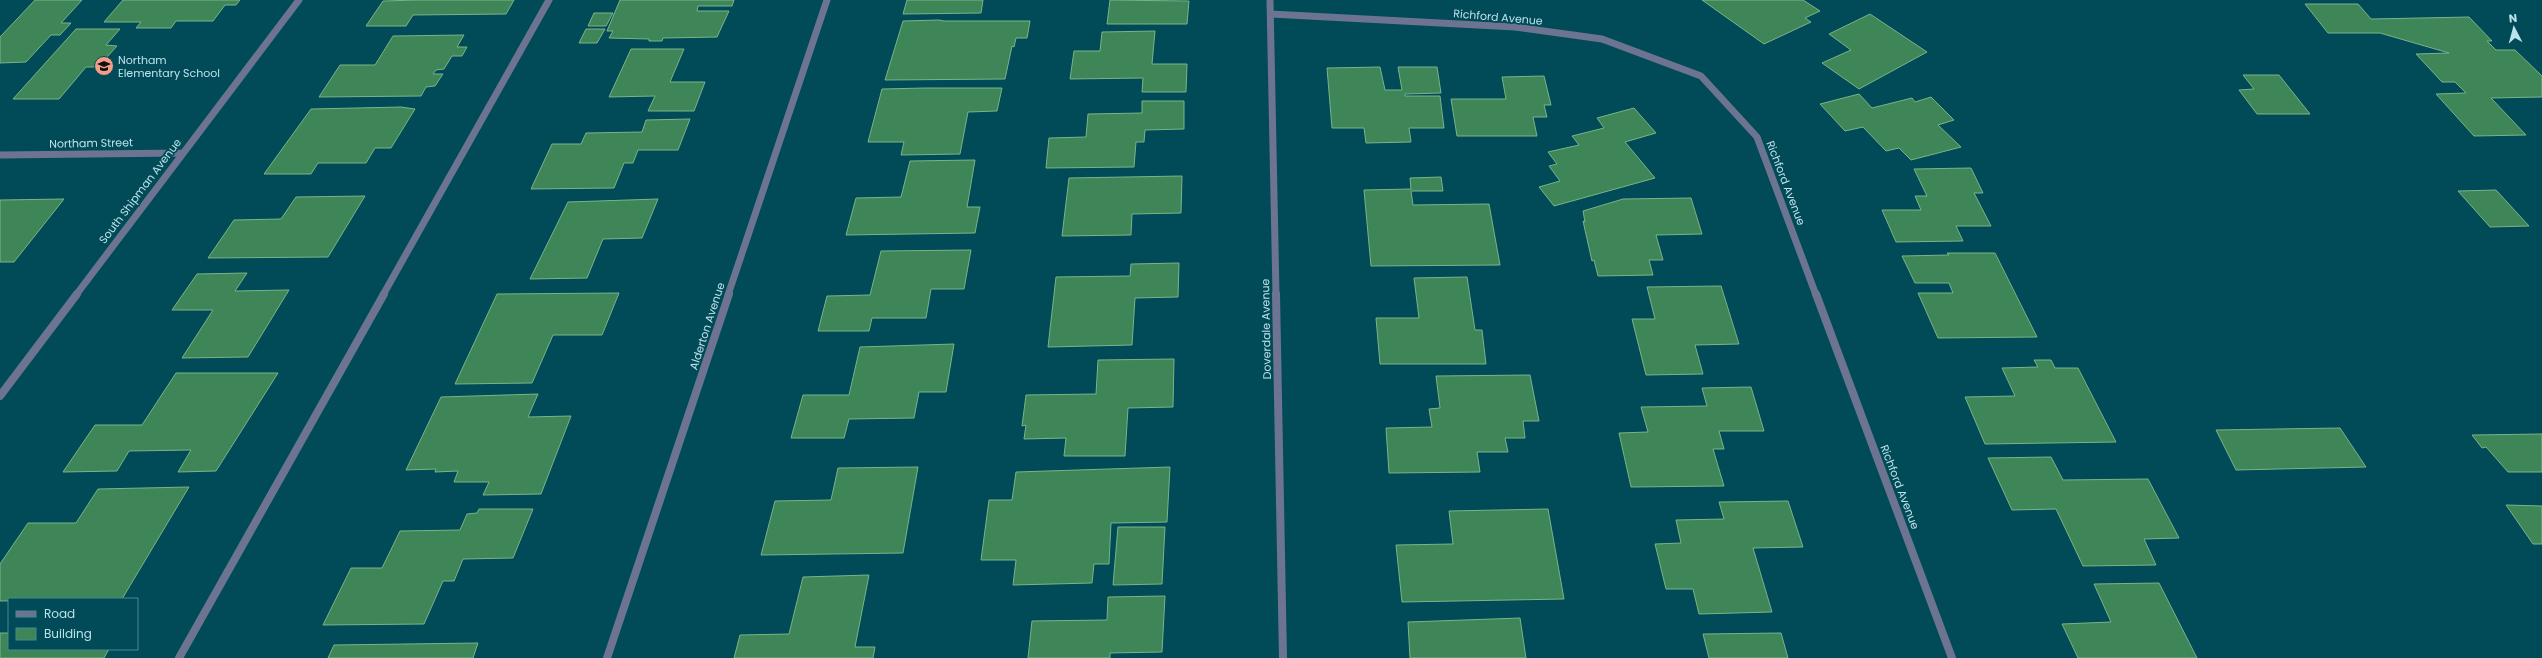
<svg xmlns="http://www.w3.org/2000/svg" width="2542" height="658" font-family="Poppins,sans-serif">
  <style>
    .building { fill: #3e8657; stroke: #7ab38b }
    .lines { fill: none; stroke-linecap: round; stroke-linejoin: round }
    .lane-far1 { stroke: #6c7491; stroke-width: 7 }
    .lane { stroke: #6c7491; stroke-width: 8 }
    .street-far1 { stroke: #6c7491; stroke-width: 7 }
    .street { stroke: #6c7491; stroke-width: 8 }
    .labels { text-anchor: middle; stroke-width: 3.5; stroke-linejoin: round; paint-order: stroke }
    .street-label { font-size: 11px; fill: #bbe1ea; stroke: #004b57 }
    .poi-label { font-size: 11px; fill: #bbe1ea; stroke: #004b57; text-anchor: start }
  </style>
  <rect width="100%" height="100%" fill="#004b57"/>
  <path class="building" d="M35,0H82L61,23H71L60,35H51L26,62L0,63V37Z
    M123,0H240L236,5H225L213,21H176L171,28H136L141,22H104Z
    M419,0H514L506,14L413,15L406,26H366L383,1Z
    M620,0H734L732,6H698L697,11H729L717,37L663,38L662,41H649V39L609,38L613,31H607Z
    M907,0H983L981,13L903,14Z
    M1110,0L1189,1L1187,24H1107Z
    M1702,0H1803L1820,11L1805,18L1811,22L1764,44Z
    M2305,4H2358L2371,19L2469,17L2492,41H2487L2496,50H2515L2542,76V97L2491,98L2526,135L2474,136L2436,94L2466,93L2455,82H2442L2416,54L2449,53L2380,33H2328Z
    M594,13H613L606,26H588Z
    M1870,14L1927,52L1859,89L1822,63L1851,50L1829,34Z
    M939,20L944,21H1030L1027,38H1016L1014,47L1012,46L1005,79L885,80L903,21Z
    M76,29H120L106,45L117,46L98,67H86L59,99H13Z
    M586,29H605L597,43H579Z
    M1155,31L1152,64H1187L1186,92H1142L1143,78L1070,79L1074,51H1100L1102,32Z
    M464,35L457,47H467L462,56H452L444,69L436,70L433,74H443L435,86L426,87L421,96L319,97L340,65H375L393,36Z
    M631,49H684L670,82H705L694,111H648L655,96L609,97Z
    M1380,67L1385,90H1402L1398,67H1437L1441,93L1405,94V96H1440L1444,128H1409L1411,142L1366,143L1364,128H1332L1327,68Z
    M2243,75H2279L2310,114H2257L2239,90L2254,89Z
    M1544,76L1551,105H1544L1547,117H1533L1537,136H1457L1451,99H1506L1502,77Z
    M925,88H1002L997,111L968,112L960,154L901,155L904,142H868L882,89Z
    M1859,94L1872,108L1912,98L1915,102L1931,97L1954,120L1938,125L1961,147L1911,160L1899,148L1886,151L1863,127L1845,131L1820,104Z
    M1142,101H1184V129L1145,130L1144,142H1136L1134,167L1046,168L1049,138L1086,137L1088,114L1142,113Z
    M401,107L415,109L391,148H375L366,163H318L311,174H264L311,109Z
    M1634,108L1656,133L1625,142L1655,178L1554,206L1539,187L1560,181L1549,166L1557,164L1548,152L1579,145L1572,136L1604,128L1597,118Z
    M690,119L678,150H638L633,163H624L614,188L531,189L552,144H581L586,133L642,132L646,120Z
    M975,160L967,207H980L975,233L846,235L856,198L901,197L910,161Z
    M1971,168L1983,193H1974L1991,226H1956L1963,241L1896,242L1882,210H1921L1915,196H1927L1914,169Z
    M1182,176L1181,213L1132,214L1131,235L1062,236L1069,178Z
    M1441,177L1443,191H1411L1413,205L1489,204L1500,265L1371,266L1364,190L1411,189L1410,178Z
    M2496,190L2529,226L2490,227L2458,191Z
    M365,196L328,257L208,258L234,220L281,219L296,197Z
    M1691,198L1702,234L1656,235L1663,260H1649L1653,275L1598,276L1594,260L1592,261L1583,221L1585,222L1583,211L1623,199Z
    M64,199L14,262H0V200Z
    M658,199L642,238L603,239L587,278L530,279L568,202Z
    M971,250L964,289H931L926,318H872L869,331H818L827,296L870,295L881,251Z
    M1947,253H1995L2037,337L1938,338L1918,293H1953L1949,283H1915L1902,256L1949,255Z
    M1179,263L1178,297L1135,298L1132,345L1048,347L1056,277L1130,276L1131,264Z
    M247,273L235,291L289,290L248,357L182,358L213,310H172L197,274Z
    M1467,277L1475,330H1482L1486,364H1380L1376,318H1419L1414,278Z
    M1721,286L1739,344L1695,345L1703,374L1646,375L1632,319H1655L1647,287Z
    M619,293L602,335H553L532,383L455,384L497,294Z
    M954,344L946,392H919L914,418L849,419L844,438H791L803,395H849L860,347Z
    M1174,359L1173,407L1128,408L1125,456H1064L1066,438L1024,439L1026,425L1022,426L1026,395L1096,394L1098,360Z
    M2034,360H2051L2055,368H2078L2116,442L1985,444L1965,397L2015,396L2002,368L2038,367Z
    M176,373H278L216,471L178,472L191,450L129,451L117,471L63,472L95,425H142Z
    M1530,375L1539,421H1523L1525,438H1505L1508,452H1477L1480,472L1389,473L1386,428L1432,427L1429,409L1440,408L1436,376Z
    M1751,387L1764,431H1719L1724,449H1713L1724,486L1631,487L1619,433L1648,432L1641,407L1707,406L1702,388Z
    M538,394L528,417L571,416L541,494L483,495L489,482H454L458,471L435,472L436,469L406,470L441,397Z
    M2340,428L2366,467L2236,470L2216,430Z
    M2542,434V472H2508L2486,447L2482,448L2472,435Z
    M2051,457L2063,480L2148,479L2179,538L2144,539L2156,565L2083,566L2056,509L2012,510L1988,458Z
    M918,467L903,553L761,555L775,501L831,500L838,468Z
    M1170,467L1167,522L1111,523L1109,564H1094L1092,583L1013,585L1016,560H981L989,500H1012L1016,472Z
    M189,487L122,599L0,601V564L28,523H76L98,489Z
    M1788,501L1803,547L1753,548L1772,612L1699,614L1693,589H1666L1655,544L1681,543L1676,520L1724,519L1719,502Z
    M2506,505L2542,506V544H2533Z
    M479,509H533L513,558L463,559L454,581H443L424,624L323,625L351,568H382L400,531L460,530L467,514L477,513Z
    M1548,509L1564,599L1402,602L1396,545L1453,544L1449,511Z
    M1118,527H1165L1162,584L1113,585Z
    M869,575L855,647H875L873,658H734L740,635L789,634L803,577Z
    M2159,583L2197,658H2078L2062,624L2111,622L2094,584Z
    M1165,596L1162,652L1110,653V658H1028L1032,621L1107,620L1108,597Z
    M1520,618L1526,658H1410L1408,622Z
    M0,633H9V649H109L104,658H0Z
    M1781,633L1788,658H1709L1703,634Z
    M478,643L473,658H328L334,645Z"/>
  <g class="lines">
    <path class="lane-far1" d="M383,295L549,0"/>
    <path class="lane" d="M179,658L384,294"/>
    <path class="street-far1" d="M1270,0L1276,295
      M1271,14L1515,27L1602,39L1701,76L1757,137L1816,295
      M0,155L183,153
      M76,295L299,0
      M728,295L827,0"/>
    <path class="street" d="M1276,294L1283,658
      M1816,294L1952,658
      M0,396L77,294
      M607,658L729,294"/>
  </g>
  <defs>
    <symbol id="school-disc" viewBox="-11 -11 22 22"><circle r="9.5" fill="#f49e8a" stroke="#004b57"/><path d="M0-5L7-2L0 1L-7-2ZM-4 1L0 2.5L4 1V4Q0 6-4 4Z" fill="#111"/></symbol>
  </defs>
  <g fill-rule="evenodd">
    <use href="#school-disc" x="93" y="55" width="22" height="22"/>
  </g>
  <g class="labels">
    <g class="street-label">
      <text transform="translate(1498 17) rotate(5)" y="4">Richford Avenue</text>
      <text transform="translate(91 143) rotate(-1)" y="4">Northam Street</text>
      <text transform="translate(1786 183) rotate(69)" y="4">Richford Avenue</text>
      <text transform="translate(140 191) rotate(-53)" y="4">South Shipman Avenue</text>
      <text transform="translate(707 326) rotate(-72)" y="4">Alderton Avenue</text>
      <text transform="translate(1266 329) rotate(-91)" y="4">Doverdale Avenue</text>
      <text transform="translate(1900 487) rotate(69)" y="4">Richford Avenue</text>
    </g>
    <g class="poi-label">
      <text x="118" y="64">Northam<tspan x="118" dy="13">Elementary School</tspan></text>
    </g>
  </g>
  <rect x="8" y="598" width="130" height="52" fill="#004b57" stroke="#4b8792"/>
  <rect x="16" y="611" width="20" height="6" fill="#6c7491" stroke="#4b8792"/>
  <text x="44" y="618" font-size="12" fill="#bbe1ea">Road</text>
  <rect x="16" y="628" width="20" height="12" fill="#3e8657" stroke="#4b8792"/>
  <text x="44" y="638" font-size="12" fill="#bbe1ea">Building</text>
  <g transform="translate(2514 28) rotate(354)" stroke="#004b57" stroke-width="3" paint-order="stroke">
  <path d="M0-3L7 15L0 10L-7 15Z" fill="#bbe1ea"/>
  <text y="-6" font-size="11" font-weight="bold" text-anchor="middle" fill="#bbe1ea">N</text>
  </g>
</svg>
